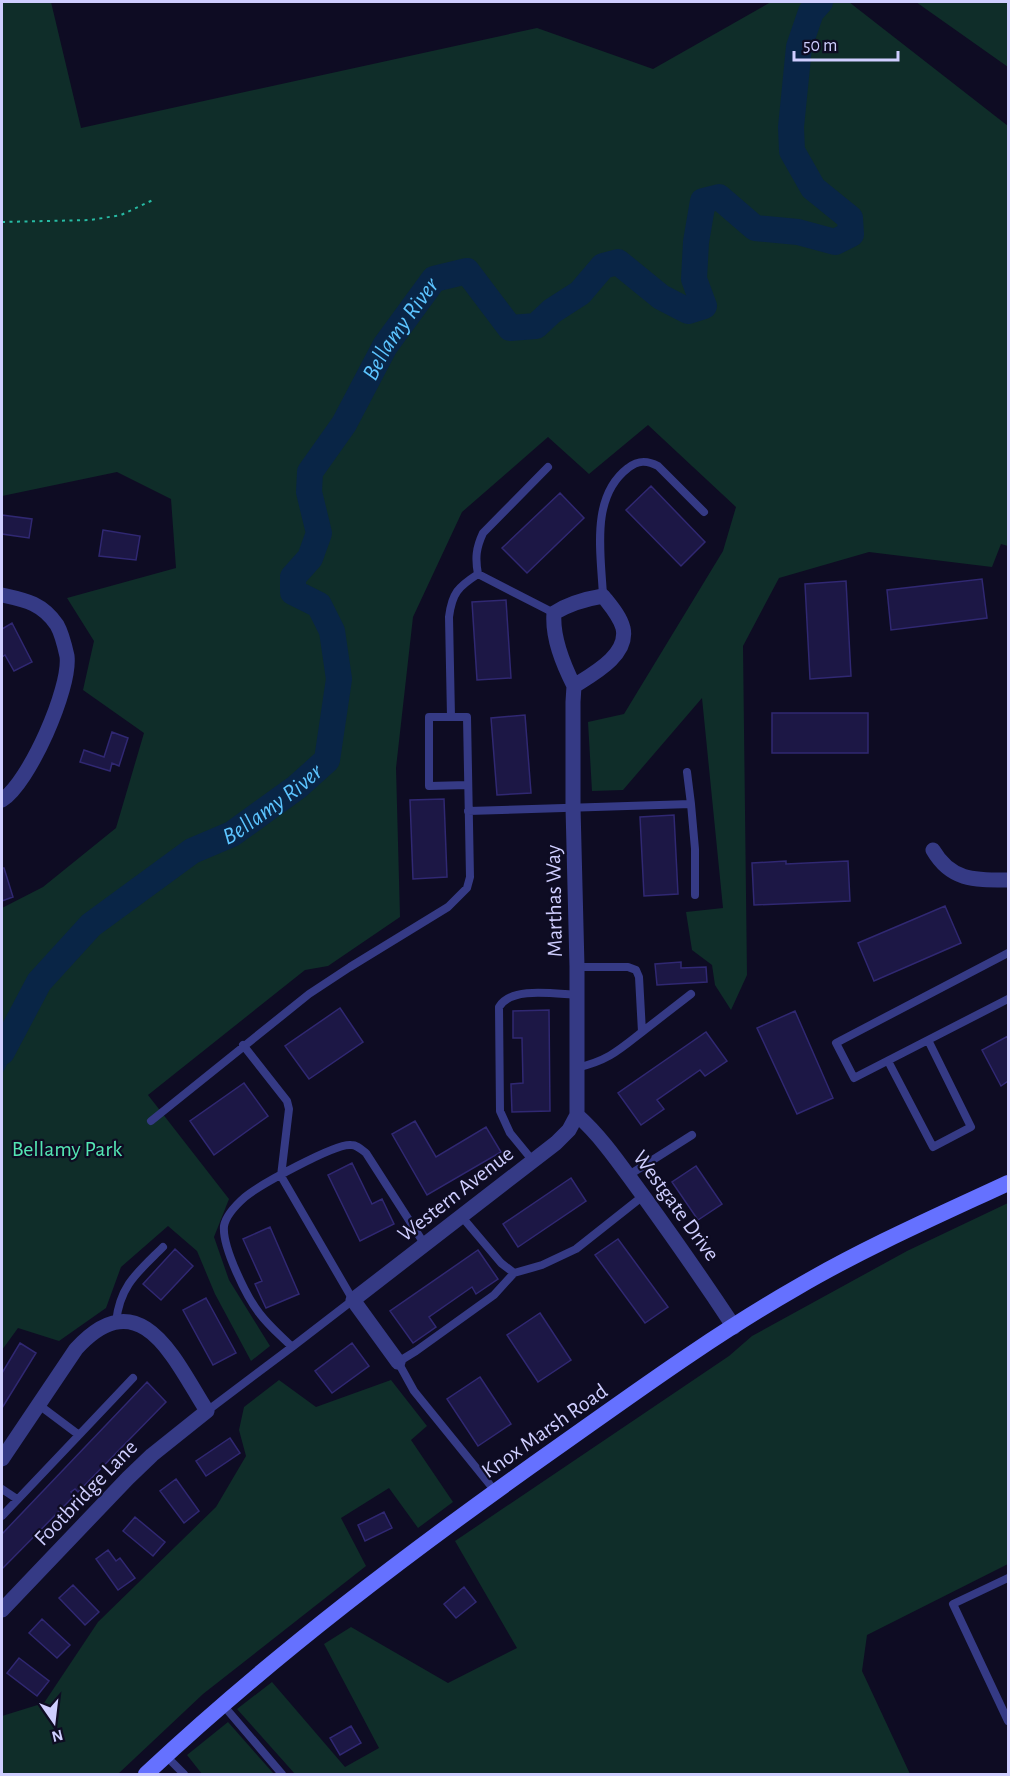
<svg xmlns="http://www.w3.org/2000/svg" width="1010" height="1776" font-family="'Alegreya Sans',sans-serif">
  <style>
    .green { fill: #0f2d29 }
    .water { fill: #092546 }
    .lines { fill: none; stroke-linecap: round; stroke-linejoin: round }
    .river { stroke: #092546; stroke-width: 26 }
    .building { fill: #1c1745; stroke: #302872; stroke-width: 1.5 }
    .path { stroke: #27baa3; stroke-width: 2; stroke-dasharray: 3 4.5; stroke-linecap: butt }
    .service { stroke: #353a85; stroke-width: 8 }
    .minor { stroke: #353a85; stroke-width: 15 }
    .secondary { stroke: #6571ff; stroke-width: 16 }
    .labels { text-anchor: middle; stroke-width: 4.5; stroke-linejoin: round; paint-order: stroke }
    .street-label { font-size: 22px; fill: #cfceff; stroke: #0e0c23 }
    .park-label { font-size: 22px; fill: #54e6b3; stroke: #0e0c23 }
    .water-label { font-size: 24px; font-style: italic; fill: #5cc4ff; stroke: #0e0c23 }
  </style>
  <rect width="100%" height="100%" fill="#0e0c23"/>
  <path class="green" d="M2,2H51L81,128L537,28L653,69L771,2H849L1008,126V546L1001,544L992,567L869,552L779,578L743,646L747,975L731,1010L715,985L712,965L692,950L686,912L723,908L702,698L623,790L592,791L588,722L624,714L723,551L736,507L648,425L589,474L548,437L462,512L413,617L396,768L400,917L328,966L305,970L148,1095L229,1199L214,1237L229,1280L270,1346L251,1361L215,1294L197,1251L168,1226L121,1267L106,1308L59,1341L18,1328L2,1350V908L43,887L116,828L144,733L83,690L94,641L67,598L176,568L171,499L117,472L2,496Z
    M916,2H1008V67Z
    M1008,1203V1564L867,1635L862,1671L910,1774H295L237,1709L272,1682L345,1767L379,1748L324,1644L351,1627L448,1683L517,1648L455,1541L729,1356L752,1336L907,1251Z
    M279,1380L316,1407L391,1380L427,1426L411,1440L453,1502L418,1528L389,1488L341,1518L366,1566L203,1694L118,1774H2V1716L44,1703L98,1622L216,1507L246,1456L239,1430L244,1407Z
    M228,1722L274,1774H202L187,1755Z"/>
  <path class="water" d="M39,982L18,1043L2,1074V1032L11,1013Z"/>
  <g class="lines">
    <path class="river" id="s1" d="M2,1052L39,982L91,925L192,851L232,834L297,787L327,760L339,679L332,631L319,605L293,592V577L310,558L319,533L309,492L310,472L344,424L385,346L434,279L467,271L510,328L536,326L552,311L580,293L603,266L618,262L661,297L688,311L704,306L694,279L696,242L703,201L719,197L755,228L798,232L835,242L851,234L850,218L813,188L792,151L791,127L799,47L811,12L820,2"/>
  </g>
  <path class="building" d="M651,486L705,542L681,566L626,510Z
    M560,493L584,518L527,573L502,548Z
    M2,515L32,519L29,538L2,534Z
    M103,530L140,536L136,560L99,556Z
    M982,579L987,618L891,630L887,590Z
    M846,581L851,676L810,679L805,584Z
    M506,600L511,678L477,680L472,602Z
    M12,623L32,662L14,671L5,655L2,657V629Z
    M772,713H868V753H772Z
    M525,715L531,793L497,795L491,718Z
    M112,732L128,738L119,766L112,763L110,771L80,762L84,750L104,757Z
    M444,799L447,877L413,879L410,800Z
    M674,815L678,894L644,896L640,817Z
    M786,861V864L848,861L850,901L754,905L752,863Z
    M2,868H4L13,897L2,901Z
    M945,906L961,943L874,981L858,943Z
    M681,962V968L706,967L707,982L657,985L655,964Z
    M340,1008L363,1042L309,1079L285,1046Z
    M549,1010L550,1111L512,1112L511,1084L523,1083L522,1038H513V1011Z
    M795,1011L833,1098L797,1114L757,1028Z
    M706,1032L727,1061L705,1076L700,1070L657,1100L664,1109L641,1125L618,1093Z
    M1008,1036V1081L1001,1086L982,1050Z
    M244,1083L268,1116L214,1155L190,1121Z
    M415,1121L436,1157L486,1127L501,1152L427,1195L392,1134Z
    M352,1163L372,1204L382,1199L394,1224L360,1241L328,1175Z
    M696,1166L722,1204L698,1220L672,1182Z
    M571,1178L586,1201L518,1247L503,1224Z
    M270,1227L299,1294L266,1308L255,1284L262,1281L243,1239Z
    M618,1239L668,1307L645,1323L595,1255Z
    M175,1249L193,1266L161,1300L143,1284Z
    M478,1250L498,1279L476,1294L472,1287L429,1317L436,1327L413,1343L390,1311Z
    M206,1298L236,1353L213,1365L183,1310Z
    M540,1313L571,1360L538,1382L507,1335Z
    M20,1343L36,1353L2,1408V1373Z
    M352,1343L369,1366L332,1393L315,1371Z
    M480,1377L511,1424L478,1446L447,1399Z
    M147,1382L166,1402L78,1492L75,1489L71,1492L74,1496L2,1569V1534Z
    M230,1438L240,1453L206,1476L196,1461Z
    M176,1479L199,1511L184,1523L160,1491Z
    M384,1512L392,1528L365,1541L358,1525Z
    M135,1517L165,1542L153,1556L123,1531Z
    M108,1550L116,1561L120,1558L135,1578L118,1590L96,1559Z
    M73,1585L99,1612L85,1625L59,1598Z
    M464,1587L476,1602L456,1618L444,1604Z
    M42,1619L70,1645L57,1658L29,1633Z
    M19,1658L49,1681L37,1696L7,1673Z
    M351,1726L361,1743L340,1755L330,1738Z"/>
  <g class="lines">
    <path class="path" d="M2,222L91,220L121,215L153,200"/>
    <path class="service" d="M478,574L554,613
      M603,596C601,553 590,497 628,468C638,460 647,460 658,466L704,512
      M687,772L691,804
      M468,785L429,786V717H451L449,617C452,593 458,587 478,574C475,558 476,548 483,533L548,467
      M468,811L691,804L695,849V895
      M1008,953L836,1043L854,1078L1008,999
      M642,1032L691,994
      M243,1045L287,1101L289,1109L281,1176L353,1300L292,1347C281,1336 269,1326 260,1314C247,1298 222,1247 224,1226C226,1215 237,1204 245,1197C258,1186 335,1143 351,1145C357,1145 361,1149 366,1153L425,1245
      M888,1061L933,1147L971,1127L928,1040
      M576,1068C607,1061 618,1051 642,1032L639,977L636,970L628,967H577
      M151,1121L309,994L350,967L448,907L467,888L470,877L467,717H451
      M533,1161L510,1133L500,1111L499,1007C511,986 555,994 577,995
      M629,1175L692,1135
      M462,1217L501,1263L514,1273
      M116,1322C120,1285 138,1272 163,1247
      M207,1411L292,1347
      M79,1435L133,1378
      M2,1489L17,1499
      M495,1491L414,1391L398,1362L416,1351L494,1295L514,1273L542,1265L576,1249L643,1196
      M2,1516L79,1435L39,1405
      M1008,1578L953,1604L1008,1721
      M223,1705L282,1774
      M166,1756L184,1774"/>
    <path class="minor" d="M2,595C25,600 42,603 57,625C61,632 65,647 67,656C71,688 29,783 2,800
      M933,850C951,881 975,880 1008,880
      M577,1115C604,1139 623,1169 644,1197C675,1240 705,1283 734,1327
      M398,1362L353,1300L556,1143L569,1130L577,1115V967L573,807V702L574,686C593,674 629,655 623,628C620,616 610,605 603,596C585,599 570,603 554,613C552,638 563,664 574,686
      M2,1459L76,1349C141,1278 175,1361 207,1411L152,1455L128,1478L2,1610"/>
    <path class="secondary" d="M146,1774C273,1655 412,1550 555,1449C633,1394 712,1336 796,1288C864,1248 937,1216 1008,1183"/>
  </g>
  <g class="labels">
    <g class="street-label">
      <text transform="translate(553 901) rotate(-91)" y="8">Marthas Way</text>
      <text transform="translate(455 1193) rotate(-38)" y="8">Western Avenue</text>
      <text transform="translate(677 1205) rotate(54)" y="8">Westgate Drive</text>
      <text transform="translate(544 1430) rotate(-35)" y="8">Knox Marsh Road</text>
      <text transform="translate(85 1492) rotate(-46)" y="8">Footbridge Lane</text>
    </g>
    <g class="park-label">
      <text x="67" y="1156">Bellamy Park</text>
    </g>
    <g class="water-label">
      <text dy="8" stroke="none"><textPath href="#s1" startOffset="933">Bellamy River</textPath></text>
      <text dy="8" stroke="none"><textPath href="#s1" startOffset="375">Bellamy River</textPath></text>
    </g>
  </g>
  <rect width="1010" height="1776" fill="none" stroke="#cfceff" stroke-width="6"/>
  <g transform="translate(54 1722) rotate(166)" stroke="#0e0c23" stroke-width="4.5" paint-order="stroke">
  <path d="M0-4.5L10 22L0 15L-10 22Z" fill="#cfceff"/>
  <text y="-9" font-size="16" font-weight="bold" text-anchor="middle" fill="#cfceff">N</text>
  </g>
  <path d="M794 51v9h104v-9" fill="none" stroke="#cfceff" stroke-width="3"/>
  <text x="803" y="51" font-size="18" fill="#cfceff" stroke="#0e0c23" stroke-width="4.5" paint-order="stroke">50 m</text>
</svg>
